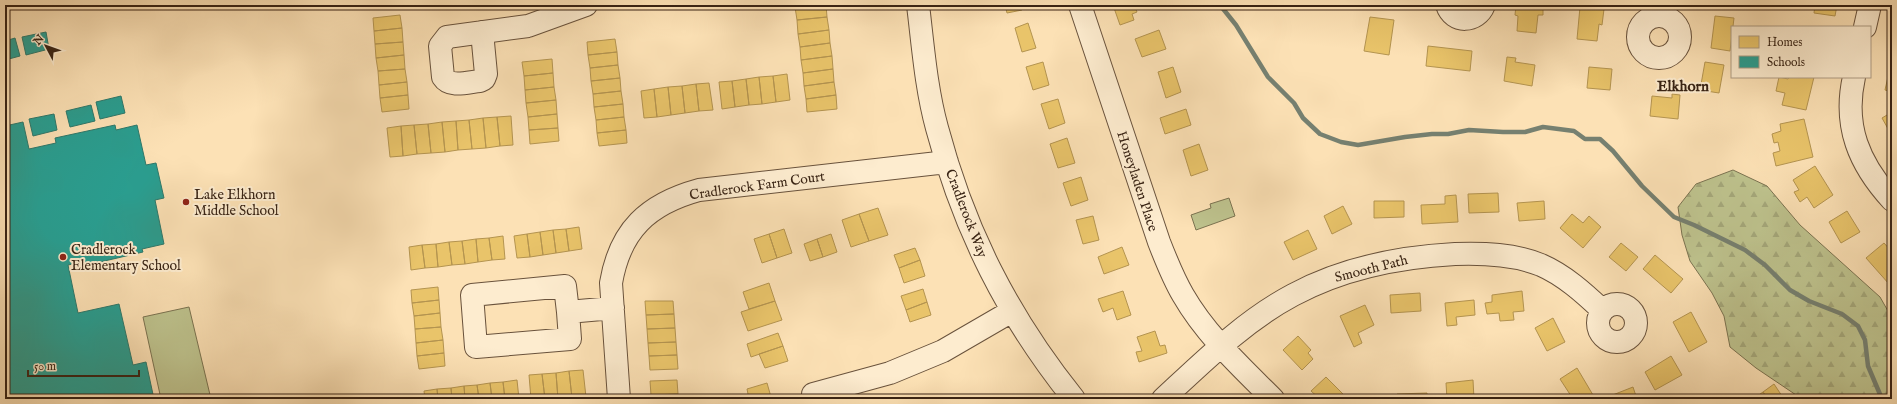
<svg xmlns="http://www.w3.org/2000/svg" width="1897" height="404" font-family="'IM FELL English',serif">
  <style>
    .green { fill: #bec38e; stroke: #7b7351 }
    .forest { fill: url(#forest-firs); stroke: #7b7351 }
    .homes { fill: #e9c46a; stroke: #b49450 }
    .schools { fill: #2a9d8f; stroke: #2e786a }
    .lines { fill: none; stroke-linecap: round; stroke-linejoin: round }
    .stream { stroke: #768070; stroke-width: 4.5 }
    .minor-casing { stroke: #69523c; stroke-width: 24 }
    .minor { stroke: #fdeccf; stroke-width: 22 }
    .poi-dot { fill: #8f2418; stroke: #fdeccf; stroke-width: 1.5 }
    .labels { text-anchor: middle; stroke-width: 4; stroke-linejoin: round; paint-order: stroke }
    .street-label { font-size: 14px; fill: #382314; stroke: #fdeccf }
    .poi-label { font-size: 14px; fill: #382314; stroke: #fdeccf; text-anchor: start }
    .neighbourhood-label { font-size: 15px; font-weight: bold; fill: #382314; stroke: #fdeccf }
  </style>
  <defs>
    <pattern id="forest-firs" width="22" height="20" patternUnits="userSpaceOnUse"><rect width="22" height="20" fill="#bec38e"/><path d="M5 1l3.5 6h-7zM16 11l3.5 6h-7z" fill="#a4a77a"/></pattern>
  </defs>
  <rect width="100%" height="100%" fill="#fce1b5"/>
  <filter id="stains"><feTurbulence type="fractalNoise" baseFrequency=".005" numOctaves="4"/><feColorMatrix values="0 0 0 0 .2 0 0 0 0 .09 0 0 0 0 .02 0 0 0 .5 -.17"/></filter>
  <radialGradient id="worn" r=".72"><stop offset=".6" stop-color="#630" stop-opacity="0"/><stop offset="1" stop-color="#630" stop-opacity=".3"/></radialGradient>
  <path class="green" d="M1229,198L1235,216L1196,230L1191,215L1211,208L1210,204Z
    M189,307L211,399H161L143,317Z"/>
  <path class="forest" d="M1733,170L1767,186L1800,225L1880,297L1892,318V399H1802L1756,368L1730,347L1724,316L1712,293L1690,261L1682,235L1678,207L1696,184Z"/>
  <path class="homes" d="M816,5H826L827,17L797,20L795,7Z
    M1005,5H1021L1022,10L1007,13Z
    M1113,5H1134L1137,12L1132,14L1134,20L1120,25Z
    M1516,5H1543V15H1538L1536,33L1517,31L1518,16L1515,15Z
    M1813,5H1837L1835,16L1814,13L1815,5Z
    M1580,7L1604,9L1602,25L1599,24L1597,41L1577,39Z
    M400,15L402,28L374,31L373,18Z
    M1715,16L1734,18L1730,51L1711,48Z
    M827,17L829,30L798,34L797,20Z
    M1370,17L1394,20L1389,55L1364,51Z
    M1028,23L1036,48L1022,52L1015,28Z
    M402,28L403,42L375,44L374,31Z
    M829,30L830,43L800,47L798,34Z
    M1159,30L1166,49L1142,57L1135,39Z
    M615,39L617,52L588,55L587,42Z
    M403,42L404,55L376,58L375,44Z
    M830,43L832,56L801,60L800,47Z
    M1428,46L1472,51L1470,71L1426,66Z
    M617,52L618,65L590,68L588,55Z
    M404,55L405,69L378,71L376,58Z
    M832,56L833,69L803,73L801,60Z
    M1507,57L1516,58L1515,62L1535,65L1532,86L1504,81Z
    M552,59L553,73L524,76L522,62Z
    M1892,59V92L1885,90Z
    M1043,62L1049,85L1033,90L1026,67Z
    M1705,62L1724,65L1719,93L1700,90Z
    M618,65L620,78L591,81L590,68Z
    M1173,67L1181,92L1166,98L1158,72Z
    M1589,67L1612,69L1610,90L1587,88Z
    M405,69L407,82L379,85L378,71Z
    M833,69L834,82L804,86L803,73Z
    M553,73L554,87L525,90L524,76Z
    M787,74L790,100L776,102L773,76Z
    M773,76L776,102L762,104L759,77Z
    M759,77L762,104L749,105L746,79Z
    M1779,77L1788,79L1789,77H1814L1806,110L1782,105L1785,93L1776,91Z
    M620,78L621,91L593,94L591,81Z
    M746,79L749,105L735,107L732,81Z
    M732,81L735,107L722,109L719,82Z
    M407,82L408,95L380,98L379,85Z
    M834,82L836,95L806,99L804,86Z
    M709,83L713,110L699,111L696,84Z
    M696,84L699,111L685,113L682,86Z
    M682,86L685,113L671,115L668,87Z
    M554,87L556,100L526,103L525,90Z
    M668,87L671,115L657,117L654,89Z
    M654,89L657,117L644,118L641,91Z
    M621,91L623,104L594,107L593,94Z
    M1672,94L1680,95L1678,119L1650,116L1652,96L1672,98Z
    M408,95L409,109L382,112L380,98Z
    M836,95L837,109L807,112L806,99Z
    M1058,99L1065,123L1049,129L1041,104Z
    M556,100L557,114L528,117L526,103Z
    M623,104L624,117L596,120L594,107Z
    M1186,109L1191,125L1165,134L1160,118Z
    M1892,112V136L1882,118Z
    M557,114L558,128L529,130L528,117Z
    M511,116L513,145L500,146L497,117Z
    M497,117L500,146L486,148L483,118Z
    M624,117L626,130L597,133L596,120Z
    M483,118L486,148L472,149L469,120Z
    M1804,119L1813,157L1776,166L1773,153L1780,151L1778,142L1774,143L1772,134L1781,131L1780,124Z
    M469,120L472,149L458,150L456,121Z
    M456,121L458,150L445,152L442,122Z
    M442,122L445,152L431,153L428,124Z
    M428,124L431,153L417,154L414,125Z
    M414,125L417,154L403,156L401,126Z
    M401,126L403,156L390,157L387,128Z
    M558,128L559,141L530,144L529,130Z
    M626,130L627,143L599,146L597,133Z
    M1067,138L1075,163L1058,168L1050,144Z
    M1199,144L1208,170L1191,176L1183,150Z
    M1815,166L1833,195L1814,208L1807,197L1800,202L1794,192L1799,190L1793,180Z
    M1081,177L1088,200L1071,206L1063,183Z
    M1498,193L1499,212L1469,213L1468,194Z
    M1456,195L1458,222L1422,224L1421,205L1445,204V196Z
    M1374,201H1404V217L1374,218Z
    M1544,201L1545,219L1519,221L1517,203Z
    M1343,206L1352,224L1332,234L1324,216Z
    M878,208L888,235L869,241L859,214Z
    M1847,211L1860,232L1841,243L1829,222Z
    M859,214L869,241L851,247L842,220Z
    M1572,214L1583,223L1589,216L1601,227L1583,248L1560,228Z
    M1093,216L1099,240L1083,244L1076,220Z
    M579,227L582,249L569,251L566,229Z
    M566,229L569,251L556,253L553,230Z
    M784,229L792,253L777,258L769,234Z
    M553,230L556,253L543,255L540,232Z
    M1308,230L1317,249L1293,260L1284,242Z
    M540,232L543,255L530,257L527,234Z
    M527,234L530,257L517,258L514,236Z
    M769,234L777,258L762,263L754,239Z
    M831,234L837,252L823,257L817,239Z
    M503,236L505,259L492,260L489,238Z
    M489,238L492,260L478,262L476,239Z
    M476,239L478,262L465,264L462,241Z
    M817,239L823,257L810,261L804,244Z
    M462,241L465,264L452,265L449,242Z
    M449,242L452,265L438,267L436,244Z
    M1621,243L1638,257L1626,271L1609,257Z
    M1884,243L1892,252V281L1889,284L1866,258Z
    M436,244L438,267L425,268L422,245Z
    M422,245L425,268L411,270L409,247Z
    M1122,247L1129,265L1104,274L1098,257Z
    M915,248L920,260L899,268L894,255Z
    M1655,255L1683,279L1671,293L1643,269Z
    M920,260L925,276L904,283L899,268Z
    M769,283L775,301L749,309L743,292Z
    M438,287L439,300L412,303L411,290Z
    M923,289L927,302L906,310L901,296Z
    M1123,291L1131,315L1117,320L1113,308L1103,312L1098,299Z
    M1522,291L1524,311L1513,312L1514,320L1500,321L1499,313L1487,314L1485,303L1492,302V295Z
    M1420,293L1421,311L1391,313L1390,295Z
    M439,300L440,313L414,316L412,303Z
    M1474,300L1475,315L1456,317L1457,325L1447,326L1445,303Z
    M645,301H673L674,314L646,315Z
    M775,301L782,320L748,331L741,312Z
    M927,302L931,315L910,322L906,310Z
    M1365,305L1374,325L1358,333L1362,343L1354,347L1340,316Z
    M1691,312L1707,342L1689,352L1673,322Z
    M440,313L441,327L415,329L414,316Z
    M674,314L675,328L647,329L646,315Z
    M1553,318L1565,342L1547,351L1535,328Z
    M441,327L443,340L416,343L415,329Z
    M675,328L676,342L648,343L647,329Z
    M1155,331L1160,346L1165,345L1167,353L1139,362L1136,352L1142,351L1137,337Z
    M778,333L783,346L751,357L747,344Z
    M1298,336L1311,350L1308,353L1313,359L1302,370L1283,350Z
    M443,340L444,353L417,356L416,343Z
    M676,342L677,355L649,356L648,343Z
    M783,346L788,361L765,368L759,354Z
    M444,353L445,366L419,369L417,356Z
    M677,355L678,369L650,370L649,356Z
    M1671,356L1682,375L1655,390L1645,372Z
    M1577,368L1593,395L1588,399H1573L1560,379Z
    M583,370L586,397L572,398L569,371Z
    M569,371L572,398L558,399L556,373Z
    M556,373L558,399H545L542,374Z
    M542,374L545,399H531L529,375Z
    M1326,377L1343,394L1338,399H1320L1311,391Z
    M517,380L519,399H505L503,382Z
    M677,380L678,394L651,395L650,381Z
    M1473,380L1474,399H1447L1446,383Z
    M503,382L505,399H492L490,383Z
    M490,383L492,399H479L477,385Z
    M767,383L771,397L763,399H749L747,389Z
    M1774,384L1784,399H1768L1763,392Z
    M477,385L479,399H465L464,386Z
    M464,386L465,399H452L451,388Z
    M1633,387L1637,399H1605V398Z
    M451,388L452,399H438L437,389Z
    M437,389L438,399H425L424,391Z
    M1763,392L1768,399H1753Z
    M1427,393V399H1397V394Z
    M678,394V399H651V395Z"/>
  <path class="schools" d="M46,32L49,49L26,55L22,37Z
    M15,38L20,56L5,60V41Z
    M121,96L125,113L100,119L96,102Z
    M91,105L95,121L70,127L66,111Z
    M54,114L57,130L33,136L29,119Z
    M23,122L29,149L56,143L55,138L115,125L116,130L137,125L146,165L156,163L164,198L155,200L164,244L142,249L143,252L83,266L82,262L68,265L78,313L119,304L133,365L146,362L154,399H5V126Z"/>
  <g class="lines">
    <path class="stream" d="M1220,5L1236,25L1268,77L1294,103L1303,118L1320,134L1341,142L1358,145L1405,137L1432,134H1448L1469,130L1503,132H1525L1543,127L1574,131L1585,139H1600L1613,151L1642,186L1674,217L1694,225L1745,250L1765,265L1790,290L1809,301L1842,314L1858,326L1865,340L1868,366L1882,399"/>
    <defs>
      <path id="minor" d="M918,5C923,46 926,88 937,128C964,230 1008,317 1074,399
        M1080,5L1159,242C1166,260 1173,278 1183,295C1206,335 1241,367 1273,399
        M1447,5C1453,24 1477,23 1484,5
        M1638 37a21 21 0 1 1 42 0a21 21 0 1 1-42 0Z
        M1865,27L1870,5
        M482,32L486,74L484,79L480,81C468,82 450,88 443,77L440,46L447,37L528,26L586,5
        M1854,77C1843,126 1859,164 1892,200
        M1598 323a19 19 0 1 1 38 0a19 19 0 1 1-38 0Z
        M568,312L570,339L476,347L472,295L565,286L568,312L613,308
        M619,399L611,283C620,230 648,204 699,190L947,162
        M814,399L813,394L890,373L943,351L1012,311
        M1163,399C1203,362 1244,321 1293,295C1343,268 1398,257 1455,254C1484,253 1514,254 1541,265C1564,275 1584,293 1602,310"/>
    </defs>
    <use href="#minor" class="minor-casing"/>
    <use href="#minor" class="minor"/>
  </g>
  <g class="poi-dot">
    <circle cx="186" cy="202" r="4"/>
    <circle cx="63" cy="257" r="4"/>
  </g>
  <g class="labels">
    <g class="street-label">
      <text transform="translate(1138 181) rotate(72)" y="5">Honeyladen Place</text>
      <text transform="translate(757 185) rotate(-8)" y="5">Cradlerock Farm Court</text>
      <text transform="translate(967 213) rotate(69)" y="5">Cradlerock Way</text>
      <text transform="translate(1371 268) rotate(-14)" y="5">Smooth Path</text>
    </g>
    <g class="poi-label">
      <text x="194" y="199">Lake Elkhorn<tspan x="194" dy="16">Middle School</tspan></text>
      <text x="71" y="254">Cradlerock<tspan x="71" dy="16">Elementary School</tspan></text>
    </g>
    <g class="neighbourhood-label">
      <text x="1683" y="91">Elkhorn</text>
    </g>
  </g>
  <rect width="1897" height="404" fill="none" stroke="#fce1b5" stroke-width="20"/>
  <rect x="6" y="6" width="1885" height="392" fill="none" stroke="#382314" stroke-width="2"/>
  <rect x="10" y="10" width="1877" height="384" fill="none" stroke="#382314"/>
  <rect x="1731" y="26" width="140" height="52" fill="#fdeccf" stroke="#ae9c84"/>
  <rect x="1739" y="36" width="20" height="12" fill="#e9c46a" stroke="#ae9c84"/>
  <text x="1767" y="46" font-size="12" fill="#382314">Homes</text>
  <rect x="1739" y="56" width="20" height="12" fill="#2a9d8f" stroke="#ae9c84"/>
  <text x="1767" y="66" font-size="12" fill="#382314">Schools</text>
  <g transform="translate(46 46) rotate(311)" stroke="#fdeccf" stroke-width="3" paint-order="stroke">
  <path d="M0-3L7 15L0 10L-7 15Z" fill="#382314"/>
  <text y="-6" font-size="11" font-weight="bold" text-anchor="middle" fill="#382314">N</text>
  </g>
  <path d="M28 370v6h111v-6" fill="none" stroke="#382314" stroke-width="2"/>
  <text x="34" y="370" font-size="12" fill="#382314" stroke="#fdeccf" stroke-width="3" paint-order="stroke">50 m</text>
  <rect width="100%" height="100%" filter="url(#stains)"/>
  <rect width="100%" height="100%" fill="url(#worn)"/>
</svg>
